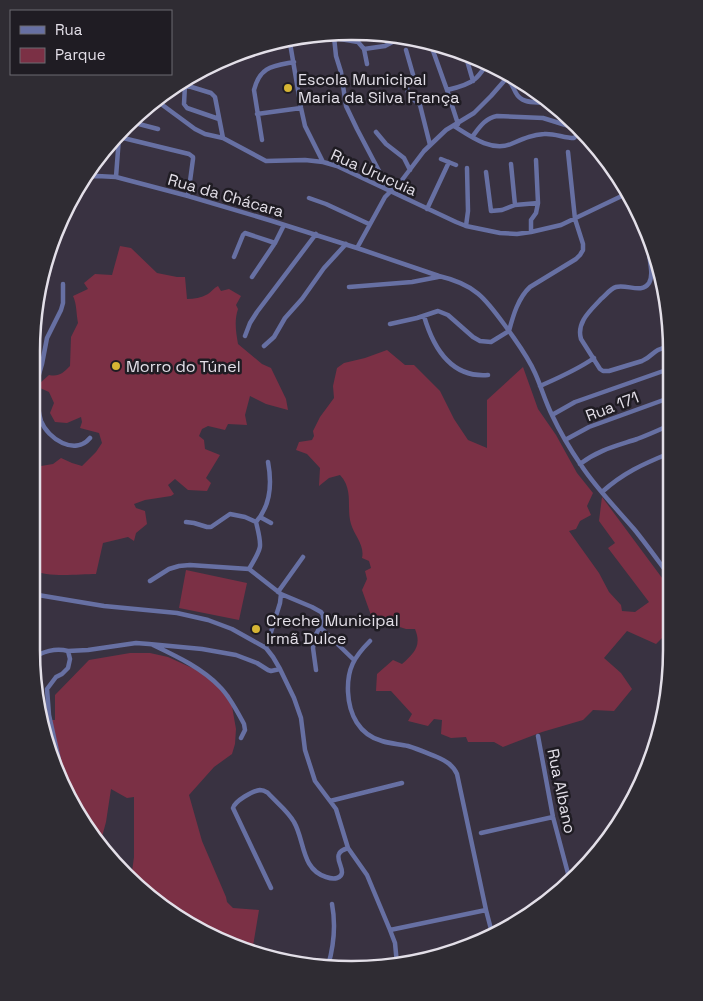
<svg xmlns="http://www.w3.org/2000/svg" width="703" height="1001" font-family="'Space Grotesk',sans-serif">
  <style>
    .green { fill: #7b3045 }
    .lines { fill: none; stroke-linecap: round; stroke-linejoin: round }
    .minor { stroke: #6770a3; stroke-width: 4.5 }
    .poi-dot { fill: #d6b534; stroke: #1f1c23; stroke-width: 2 }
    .labels { text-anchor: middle; stroke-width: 5; stroke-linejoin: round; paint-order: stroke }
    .poi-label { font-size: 16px; fill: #e3dfe8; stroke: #1f1c23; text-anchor: start }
    .street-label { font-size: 16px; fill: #e3dfe8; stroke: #1f1c23 }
    .rim { fill: none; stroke: #e3dfe8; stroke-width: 2.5 }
  </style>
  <rect width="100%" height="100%" fill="#393241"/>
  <path class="green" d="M120,246L131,248L157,273L177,277H185L187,299C194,299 201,298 208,294C211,292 214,288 218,286L221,291L229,289L241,296L236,305L238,309C234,321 236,332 238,344L262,364L271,368L286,399L288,410L266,404L250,396L245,415L247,425L228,424L225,430L208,426L202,429L199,436L204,440L205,449L220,455L206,478L211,483L207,491L188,490L175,479L168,485L174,494L171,496L145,500L134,504L136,508L145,511L147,524L136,533L134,541L128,537L103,543L96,574C79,574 47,578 33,570L35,457L41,466L53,464L61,458L72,463L82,466L96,452L102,443L99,433L80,428L82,422L81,417L67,423L55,422L50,413L54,403L49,392L40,388V383L49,375C59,377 63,373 70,366L71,337L78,323C76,313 77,305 73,296L88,289L84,283L95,274L112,275Z
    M387,350L405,365H414L440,391L454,419L468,440L487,448V400L523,367L538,409L556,435L577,473L593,493L587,506L591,515L580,521L576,529L569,531L599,573L609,592L621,605L622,611L635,612L649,602L608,548L615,543L599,521L602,497L671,590V629L656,644L627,631L604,658L621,673L632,689L614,711L593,710L583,720L542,732L503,747L494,742H468L466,737L451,738L441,734L442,720L434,719L428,726L408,721L412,714L391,691H376L377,674L393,660L402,664C414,653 422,646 415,629H406L372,618L362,590L367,579L365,571L371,568L369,561L362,558C365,545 354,535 351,524C346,507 354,490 340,475L329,478L319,486L320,468L307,454L296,450L299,442L312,440L314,436L313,431L320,417L334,398L333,386L337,368L344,363L365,358Z
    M186,570L247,583L239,620L179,608Z
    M130,653H150L168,657L190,667L205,673L230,695L236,729L235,744L232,754L214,767L189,795L202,841L226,897L227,902L233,908L259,910L252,952L229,945L141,890L131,879L134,857V797L127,798L111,789L106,822L100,844L85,827L42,733L41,720H55V695L89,660Z"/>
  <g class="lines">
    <path class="minor" d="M334,37L336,56L341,72L346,106L357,129L389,190
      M334,38L358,42L364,49L385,46L398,39
      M290,43L301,108L305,126L323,162
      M432,48L447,90L458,124
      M364,49L367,64
      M406,50L414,78L407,84C406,95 413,99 420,105L430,145
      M466,57L473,81
      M185,85L211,93L215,97L223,138
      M185,85L184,104L187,108L219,119
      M447,90C456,88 468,85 475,79C480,75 484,68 488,63
      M157,101L195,129L205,134L223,138L266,161L305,160L323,162L337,166L456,222L466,226L500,233L517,234L531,232L561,225L628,193
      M257,114L301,108
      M131,122L158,129
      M454,126C470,136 491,152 511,144C523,139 531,135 544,134C554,133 564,138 574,138L577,135V133L572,127L543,118L497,116C485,118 479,128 472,137
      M376,132L386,144L404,158L410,170
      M262,140L254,90C260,66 273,66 294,62
      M441,159L456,165
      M511,164L515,205
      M486,172L491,211L502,210L515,205L538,203
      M86,177L97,176L116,177L188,196L272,221L357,248L439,276C478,285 487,301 509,331C518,344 528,357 535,373C541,386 545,401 552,415C560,432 570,449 581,465C596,488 616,508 634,529C647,545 659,562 671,578
      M116,177L119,137L189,154L193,157V159L188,196
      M309,198L326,204L369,224
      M427,209L449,162
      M466,226L468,211L467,168
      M531,232V220L536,213L538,203L536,160
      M649,244C647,256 655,273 649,283C642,294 627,284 616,287C610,289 606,295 601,299C591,310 576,322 581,339L600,369L603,371H609L642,361C654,356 652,349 669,347
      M357,248L385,197L402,180L424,151L446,130L474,113L491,96L505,80L507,79C512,83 513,88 516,93C521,103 533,102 543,103
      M234,257L243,235L245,233L275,243
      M252,277L275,243L284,225
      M349,287L412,282L438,277
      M424,316C433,347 451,378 488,375
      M390,324L417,318L438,311L448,315L473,337L480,341L491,342L509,331C513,316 518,298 530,287L576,259L580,255L583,250V244L575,219L568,152
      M245,336L250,323L257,312L316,234
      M264,346L274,337L285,318L302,299L324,268L346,244
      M36,385L42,364L47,338L61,310L63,303V284
      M540,386C558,378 577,370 594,358
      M36,390C37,400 38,411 41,421C48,439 75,456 90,438
      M552,415L575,402L669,369
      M565,440L589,427L669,398
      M580,464C598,450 616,446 637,439C648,435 659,430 670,425
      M602,492C623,473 643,464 670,453
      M260,517L271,523
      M186,522L194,523L207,527H211L230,514L245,517L256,522
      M249,569C263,546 262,547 256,522C271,505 272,483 268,462
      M150,581L169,569L179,566L190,565L249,569L281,594L312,607L321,612L323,615V618L320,627L315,636L313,648L316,670
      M278,592L303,557
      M32,594L104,606L177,613L208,620L232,629L266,648L273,657L280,669L294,698L301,718L305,750L315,781L336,809L348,848L367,875L390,930L395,943L397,964
      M320,627L354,660
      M370,641C354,657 347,669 348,692C349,714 359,735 382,741C391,744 400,744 408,746C418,749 427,753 437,757C446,761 453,765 457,774L486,910L493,937
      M153,645C176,656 202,668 220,687C230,697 237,711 244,724L245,730L241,738
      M266,648L280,603L281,594
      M32,659C42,651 56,648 68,651
      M538,736L553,817L570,881
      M63,778L49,715L47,689L56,677L62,674L68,668L70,659L68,651L88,650L136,643L149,644L202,649L236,655L257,663L268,670L271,671L280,669
      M330,801L402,783
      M481,833L553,817
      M271,888L233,808C235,801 252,791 260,790C264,790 265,791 268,793C276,802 288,811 294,822C305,841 301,869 326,877C329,878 334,879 337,878C349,874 335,861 339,854C340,851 345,849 348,848
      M390,930L486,910
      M328,966C334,945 336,925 332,904"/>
  </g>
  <g class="poi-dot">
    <circle cx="288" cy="88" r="5"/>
    <circle cx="116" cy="366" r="5"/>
    <circle cx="256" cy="629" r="5"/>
  </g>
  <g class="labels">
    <g class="poi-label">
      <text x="298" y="85">Escola Municipal<tspan x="298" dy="18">Maria da Silva França</tspan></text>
      <text x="126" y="372">Morro do Túnel</text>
      <text x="266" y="626">Creche Municipal<tspan x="266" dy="18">Irmã Dulce</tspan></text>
    </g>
    <g class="street-label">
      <text transform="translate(374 172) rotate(24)" y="6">Rua Urucuia</text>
      <text transform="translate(226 195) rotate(16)" y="6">Rua da Chácara</text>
      <text transform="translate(612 406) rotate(-21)" y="6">Rua 171</text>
      <text transform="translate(562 791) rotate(78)" y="6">Rua Albano</text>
    </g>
  </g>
  <path d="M0 0H703V1001H0ZM351 40H352A311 311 0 0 1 663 351V650A311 311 0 0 1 352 961H351A311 311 0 0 1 40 650V351A311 311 0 0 1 351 40Z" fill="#2f2c33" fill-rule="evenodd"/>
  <path class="rim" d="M351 40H352A311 311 0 0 1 663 351V650A311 311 0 0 1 352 961H351A311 311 0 0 1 40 650V351A311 311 0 0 1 351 40Z"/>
  <rect x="10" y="10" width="162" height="65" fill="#1f1c23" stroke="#6d6a72"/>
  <rect x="20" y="26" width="25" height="8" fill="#6770a3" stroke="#6d6a72"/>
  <text x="55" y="35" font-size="15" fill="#e3dfe8">Rua</text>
  <rect x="20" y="48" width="25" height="15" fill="#7b3045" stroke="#6d6a72"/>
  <text x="55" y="60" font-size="15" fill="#e3dfe8">Parque</text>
</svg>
